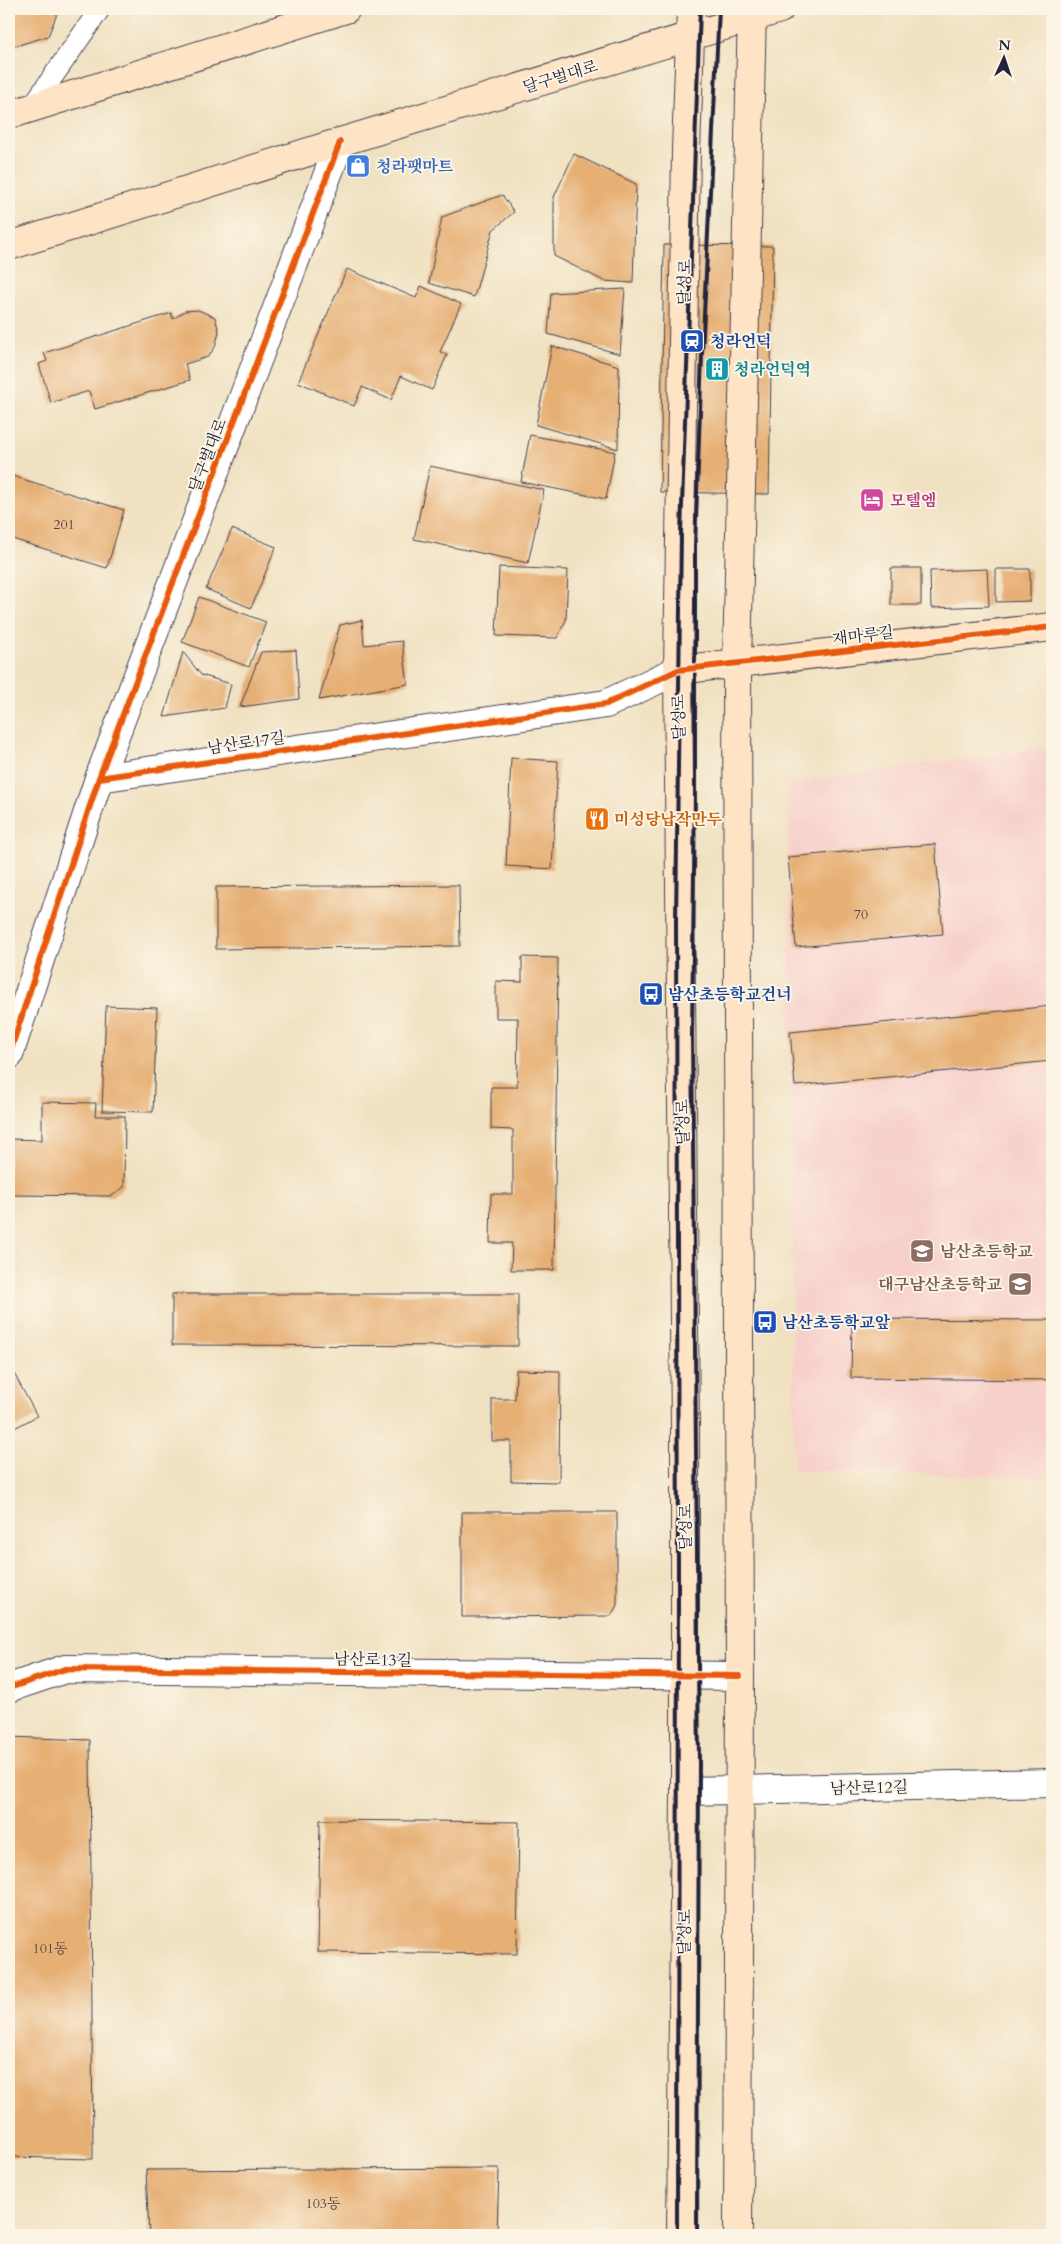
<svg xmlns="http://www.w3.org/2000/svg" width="1061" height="2244" font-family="Cardo,'Noto Serif KR',serif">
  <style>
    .built { fill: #f7d0ca }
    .building { fill: #e6af73 }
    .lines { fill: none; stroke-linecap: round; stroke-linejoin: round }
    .lane-casing { stroke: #413f4f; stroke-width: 22 }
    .street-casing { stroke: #413f4f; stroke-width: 30 }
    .secondary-casing { stroke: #413f4f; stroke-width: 30 }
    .lane { stroke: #fff; stroke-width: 20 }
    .street { stroke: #fff; stroke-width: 28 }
    .secondary { stroke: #fee4c5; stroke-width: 28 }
    .rail { stroke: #22223b; stroke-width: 4 }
    .cycleway-casing { stroke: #fcf5e5; stroke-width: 9 }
    .cycleway { stroke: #e8590c; stroke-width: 6 }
    .labels { text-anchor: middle; stroke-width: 4; stroke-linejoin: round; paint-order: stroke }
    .number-label { font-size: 14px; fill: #534549 }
    .street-label { font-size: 16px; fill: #22223b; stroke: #fcf5e5 }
    .shop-label { font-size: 16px; font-weight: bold; fill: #366cbe; stroke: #fcf5e5; text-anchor: start }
    .transit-label { font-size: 16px; font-weight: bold; fill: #164399; stroke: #fcf5e5; text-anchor: start }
    .culture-label { font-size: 16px; font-weight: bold; fill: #0d838f; stroke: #fcf5e5; text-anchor: start }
    .hotel-label { font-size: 16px; font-weight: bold; fill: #b23c85; stroke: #fcf5e5; text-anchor: start }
    .food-label { font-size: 16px; font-weight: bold; fill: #c56008; stroke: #fcf5e5; text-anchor: start }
    .education-label { font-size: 16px; font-weight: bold; fill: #785e54; stroke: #fcf5e5; text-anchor: start }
  </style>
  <rect width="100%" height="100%" fill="#fcf5e5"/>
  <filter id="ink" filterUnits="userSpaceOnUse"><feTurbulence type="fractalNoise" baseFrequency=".02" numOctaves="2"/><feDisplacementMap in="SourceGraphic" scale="10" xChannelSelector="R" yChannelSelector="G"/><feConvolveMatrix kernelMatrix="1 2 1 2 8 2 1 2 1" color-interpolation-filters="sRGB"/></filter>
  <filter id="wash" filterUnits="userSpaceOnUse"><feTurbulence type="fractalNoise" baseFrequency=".0096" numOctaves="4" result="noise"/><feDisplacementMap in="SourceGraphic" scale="20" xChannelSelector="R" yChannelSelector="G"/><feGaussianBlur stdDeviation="1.12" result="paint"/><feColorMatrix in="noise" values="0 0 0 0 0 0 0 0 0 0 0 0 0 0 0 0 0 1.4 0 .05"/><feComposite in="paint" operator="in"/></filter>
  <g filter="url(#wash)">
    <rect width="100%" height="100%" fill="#f0e1c1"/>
    <path class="built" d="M1052,746V1478L794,1470L788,783Z"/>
    <g id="blocks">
      <path class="building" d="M9,9H59L48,36L9,48Z
        M574,154L636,184L633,283L604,281L554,256V197Z
        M502,195L514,212L493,230L474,297L429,283L442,217Z
        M664,245L773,246L769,494L660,492Z
        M347,269L416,298L421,286L461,304L440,352L447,355L432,390L401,376L391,400L362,387L354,406L298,382Z
        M625,289L620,354L548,334L551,293Z
        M198,310L215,317L219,332L215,347L208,357L185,364L190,380L95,409L89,391L51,403L39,364L47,361L44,353L171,313L173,319L185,311Z
        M552,346L619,366L618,449L536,425Z
        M530,435L615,452L606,499L521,482Z
        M430,466L544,490L528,563L414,539Z
        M9,475L124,510L107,568L9,538Z
        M232,529L276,547L251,608L206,589Z
        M499,567L568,570L566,620L557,638L496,636Z
        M891,568H921V605H891Z
        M987,569L989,606L931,608L930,571Z
        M996,569H1030V601L996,602Z
        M199,597L266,622L249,667L182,642Z
        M362,620L364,645L402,641L408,684L319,700L340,625Z
        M296,650L299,699L240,707L261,652Z
        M183,652L201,675L231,684L225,708L164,717Z
        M511,758L558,761L552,869L506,866Z
        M935,844L943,934L796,947L788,857Z
        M459,885L460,946L216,949V887Z
        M522,957L558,958L554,1270H511L512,1243H490L491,1194H513V1130L491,1129V1087H517L518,1018H496V981L522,982Z
        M106,1006L157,1008L153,1112L102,1111Z
        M1052,1006V1061L795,1086L790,1032Z
        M42,1102L96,1103L95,1116H125L124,1187L112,1196L9,1195V1139L42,1140Z
        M172,1294H518V1346L172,1345Z
        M852,1319L1052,1320V1380L851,1378Z
        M11,1368L37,1416L9,1431V1369Z
        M516,1370L560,1371L559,1482L511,1481V1441H492V1399H515Z
        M462,1512H617V1605L611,1616L462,1617Z
        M9,1737L90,1740L93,2159L9,2157Z
        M320,1820L519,1822L517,1954L318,1952Z
        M499,2168L497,2235H149L146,2170Z"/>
    </g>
  </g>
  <g filter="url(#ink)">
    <use href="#blocks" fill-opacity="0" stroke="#413f4f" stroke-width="1"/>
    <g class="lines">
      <defs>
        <path id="lane" d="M31,108L100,9"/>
        <path id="street" d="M99,778L606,704L678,670
          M9,1055L99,778L340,142
          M9,1688L65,1669L740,1676
          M685,1791L1052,1783"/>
        <path id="secondary" d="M9,115L346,9
          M9,246L340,142L780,9
          M678,670L1052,627
          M681,2235L685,1791V1429L678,670L686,151L691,9
          M738,2235L740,1676L737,663L752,9"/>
      </defs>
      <use href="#lane" class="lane-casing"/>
      <use href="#street" class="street-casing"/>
      <use href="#secondary" class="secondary-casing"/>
      <use href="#lane" class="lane"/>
      <use href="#street" class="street"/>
      <use href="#secondary" class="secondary"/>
      <path class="rail" d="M677,2235L678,1577L676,921L681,532L700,9
        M697,2235L699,1763L692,1034L695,792V547L702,355L719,9"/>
      <defs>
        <path id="cycleway" d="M99,778L606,704L678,670L1052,627
          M9,1055L99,778L340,142
          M9,1688L65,1669L740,1676"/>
      </defs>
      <use href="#cycleway" class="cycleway-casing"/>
      <use href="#cycleway" class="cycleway"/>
    </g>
  </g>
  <defs>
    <symbol id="shop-square" viewBox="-11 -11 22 22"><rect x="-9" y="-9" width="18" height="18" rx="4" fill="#3f7fe0" stroke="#fcf5e5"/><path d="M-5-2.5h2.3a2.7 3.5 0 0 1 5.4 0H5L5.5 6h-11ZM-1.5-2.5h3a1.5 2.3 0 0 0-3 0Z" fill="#fff"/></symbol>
    <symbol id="station-square" viewBox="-11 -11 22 22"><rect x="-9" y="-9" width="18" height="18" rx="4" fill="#1a4fb4" stroke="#fcf5e5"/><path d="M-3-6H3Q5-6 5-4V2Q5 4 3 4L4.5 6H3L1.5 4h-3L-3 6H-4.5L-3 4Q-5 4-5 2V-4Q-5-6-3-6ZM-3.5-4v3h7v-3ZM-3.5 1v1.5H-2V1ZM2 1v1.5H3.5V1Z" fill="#fff"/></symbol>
    <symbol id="building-square" viewBox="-11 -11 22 22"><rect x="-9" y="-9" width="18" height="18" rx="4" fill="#0f9aa8" stroke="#fcf5e5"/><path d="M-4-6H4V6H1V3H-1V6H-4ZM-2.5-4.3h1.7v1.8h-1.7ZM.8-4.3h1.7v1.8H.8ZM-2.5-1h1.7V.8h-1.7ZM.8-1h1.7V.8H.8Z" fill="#fff"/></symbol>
    <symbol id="hotel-square" viewBox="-11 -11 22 22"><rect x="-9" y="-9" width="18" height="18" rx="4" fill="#d1479c" stroke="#fcf5e5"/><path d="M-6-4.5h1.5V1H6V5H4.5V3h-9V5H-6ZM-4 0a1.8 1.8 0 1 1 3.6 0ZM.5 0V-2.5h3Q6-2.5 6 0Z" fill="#fff"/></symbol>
    <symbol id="restaurant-square" viewBox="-11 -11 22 22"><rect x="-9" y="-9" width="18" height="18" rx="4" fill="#e8710a" stroke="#fcf5e5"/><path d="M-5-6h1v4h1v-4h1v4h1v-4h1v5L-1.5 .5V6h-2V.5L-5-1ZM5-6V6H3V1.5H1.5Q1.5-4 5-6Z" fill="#fff"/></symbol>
    <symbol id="bus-square" viewBox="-11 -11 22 22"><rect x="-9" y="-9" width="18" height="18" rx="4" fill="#1a4fb4" stroke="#fcf5e5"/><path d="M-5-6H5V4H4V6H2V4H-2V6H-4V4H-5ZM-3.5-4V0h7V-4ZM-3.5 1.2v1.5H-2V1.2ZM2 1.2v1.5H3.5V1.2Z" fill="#fff"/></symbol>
    <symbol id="school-square" viewBox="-11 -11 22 22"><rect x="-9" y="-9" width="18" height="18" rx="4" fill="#8d6e63" stroke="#fcf5e5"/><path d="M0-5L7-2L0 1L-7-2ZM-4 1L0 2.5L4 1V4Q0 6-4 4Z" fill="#fff"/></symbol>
  </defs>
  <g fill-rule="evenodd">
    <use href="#shop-square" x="344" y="152" width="28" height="28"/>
    <use href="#station-square" x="678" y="327" width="28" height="28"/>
    <use href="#building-square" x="703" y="355" width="28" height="28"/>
    <use href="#hotel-square" x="858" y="486" width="28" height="28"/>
    <use href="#restaurant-square" x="583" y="805" width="28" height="28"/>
    <use href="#bus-square" x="637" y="980" width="28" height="28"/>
    <use href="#school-square" x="908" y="1237" width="28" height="28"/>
    <use href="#school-square" x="1006" y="1270" width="28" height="28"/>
    <use href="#bus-square" x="751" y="1308" width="28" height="28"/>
  </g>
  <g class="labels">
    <g class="number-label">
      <text x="64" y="529">201</text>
      <text x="861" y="919">70</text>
      <text x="50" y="1953">101동</text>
      <text x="323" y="2208">103동</text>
    </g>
    <g class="street-label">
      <text transform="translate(560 76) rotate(-17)" y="6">달구벌대로</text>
      <text transform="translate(684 282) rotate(-89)" y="6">달성로</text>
      <text transform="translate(207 455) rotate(-69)" y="6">달구벌대로</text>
      <text transform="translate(863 635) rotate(-7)" y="6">재마루길</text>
      <text transform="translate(678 717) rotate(-91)" y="6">달성로</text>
      <text transform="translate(246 742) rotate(-8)" y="6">남산로17길</text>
      <text transform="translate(682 1122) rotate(-91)" y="6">달성로</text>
      <text transform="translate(685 1527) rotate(-90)" y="6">달성로</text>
      <text transform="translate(373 1659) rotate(1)" y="6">남산로13길</text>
      <text transform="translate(869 1787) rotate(-1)" y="6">남산로12길</text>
      <text transform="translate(684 1932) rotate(-89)" y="6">달성로</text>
    </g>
    <g class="shop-label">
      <text x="376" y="172">청라팻마트</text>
    </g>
    <g class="transit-label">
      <text x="710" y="347">청라언덕</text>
      <text x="668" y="1000">남산초등학교건너</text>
      <text x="782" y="1328">남산초등학교앞</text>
    </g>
    <g class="culture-label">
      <text x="734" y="375">청라언덕역</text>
    </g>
    <g class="hotel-label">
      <text x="890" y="506">모텔엠</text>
    </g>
    <g class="food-label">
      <text x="614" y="825">미성당납작만두</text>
    </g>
    <g class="education-label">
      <text x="940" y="1257">남산초등학교</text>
      <text x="1002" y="1290" text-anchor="end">대구남산초등학교</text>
    </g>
  </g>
  <rect width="1061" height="2244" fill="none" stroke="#fcf5e5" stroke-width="30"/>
  <g transform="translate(1004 58) rotate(3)" stroke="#fcf5e5" stroke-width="4" paint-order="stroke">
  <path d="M0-4L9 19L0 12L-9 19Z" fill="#22223b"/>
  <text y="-8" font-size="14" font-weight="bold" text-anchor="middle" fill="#22223b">N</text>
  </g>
</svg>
